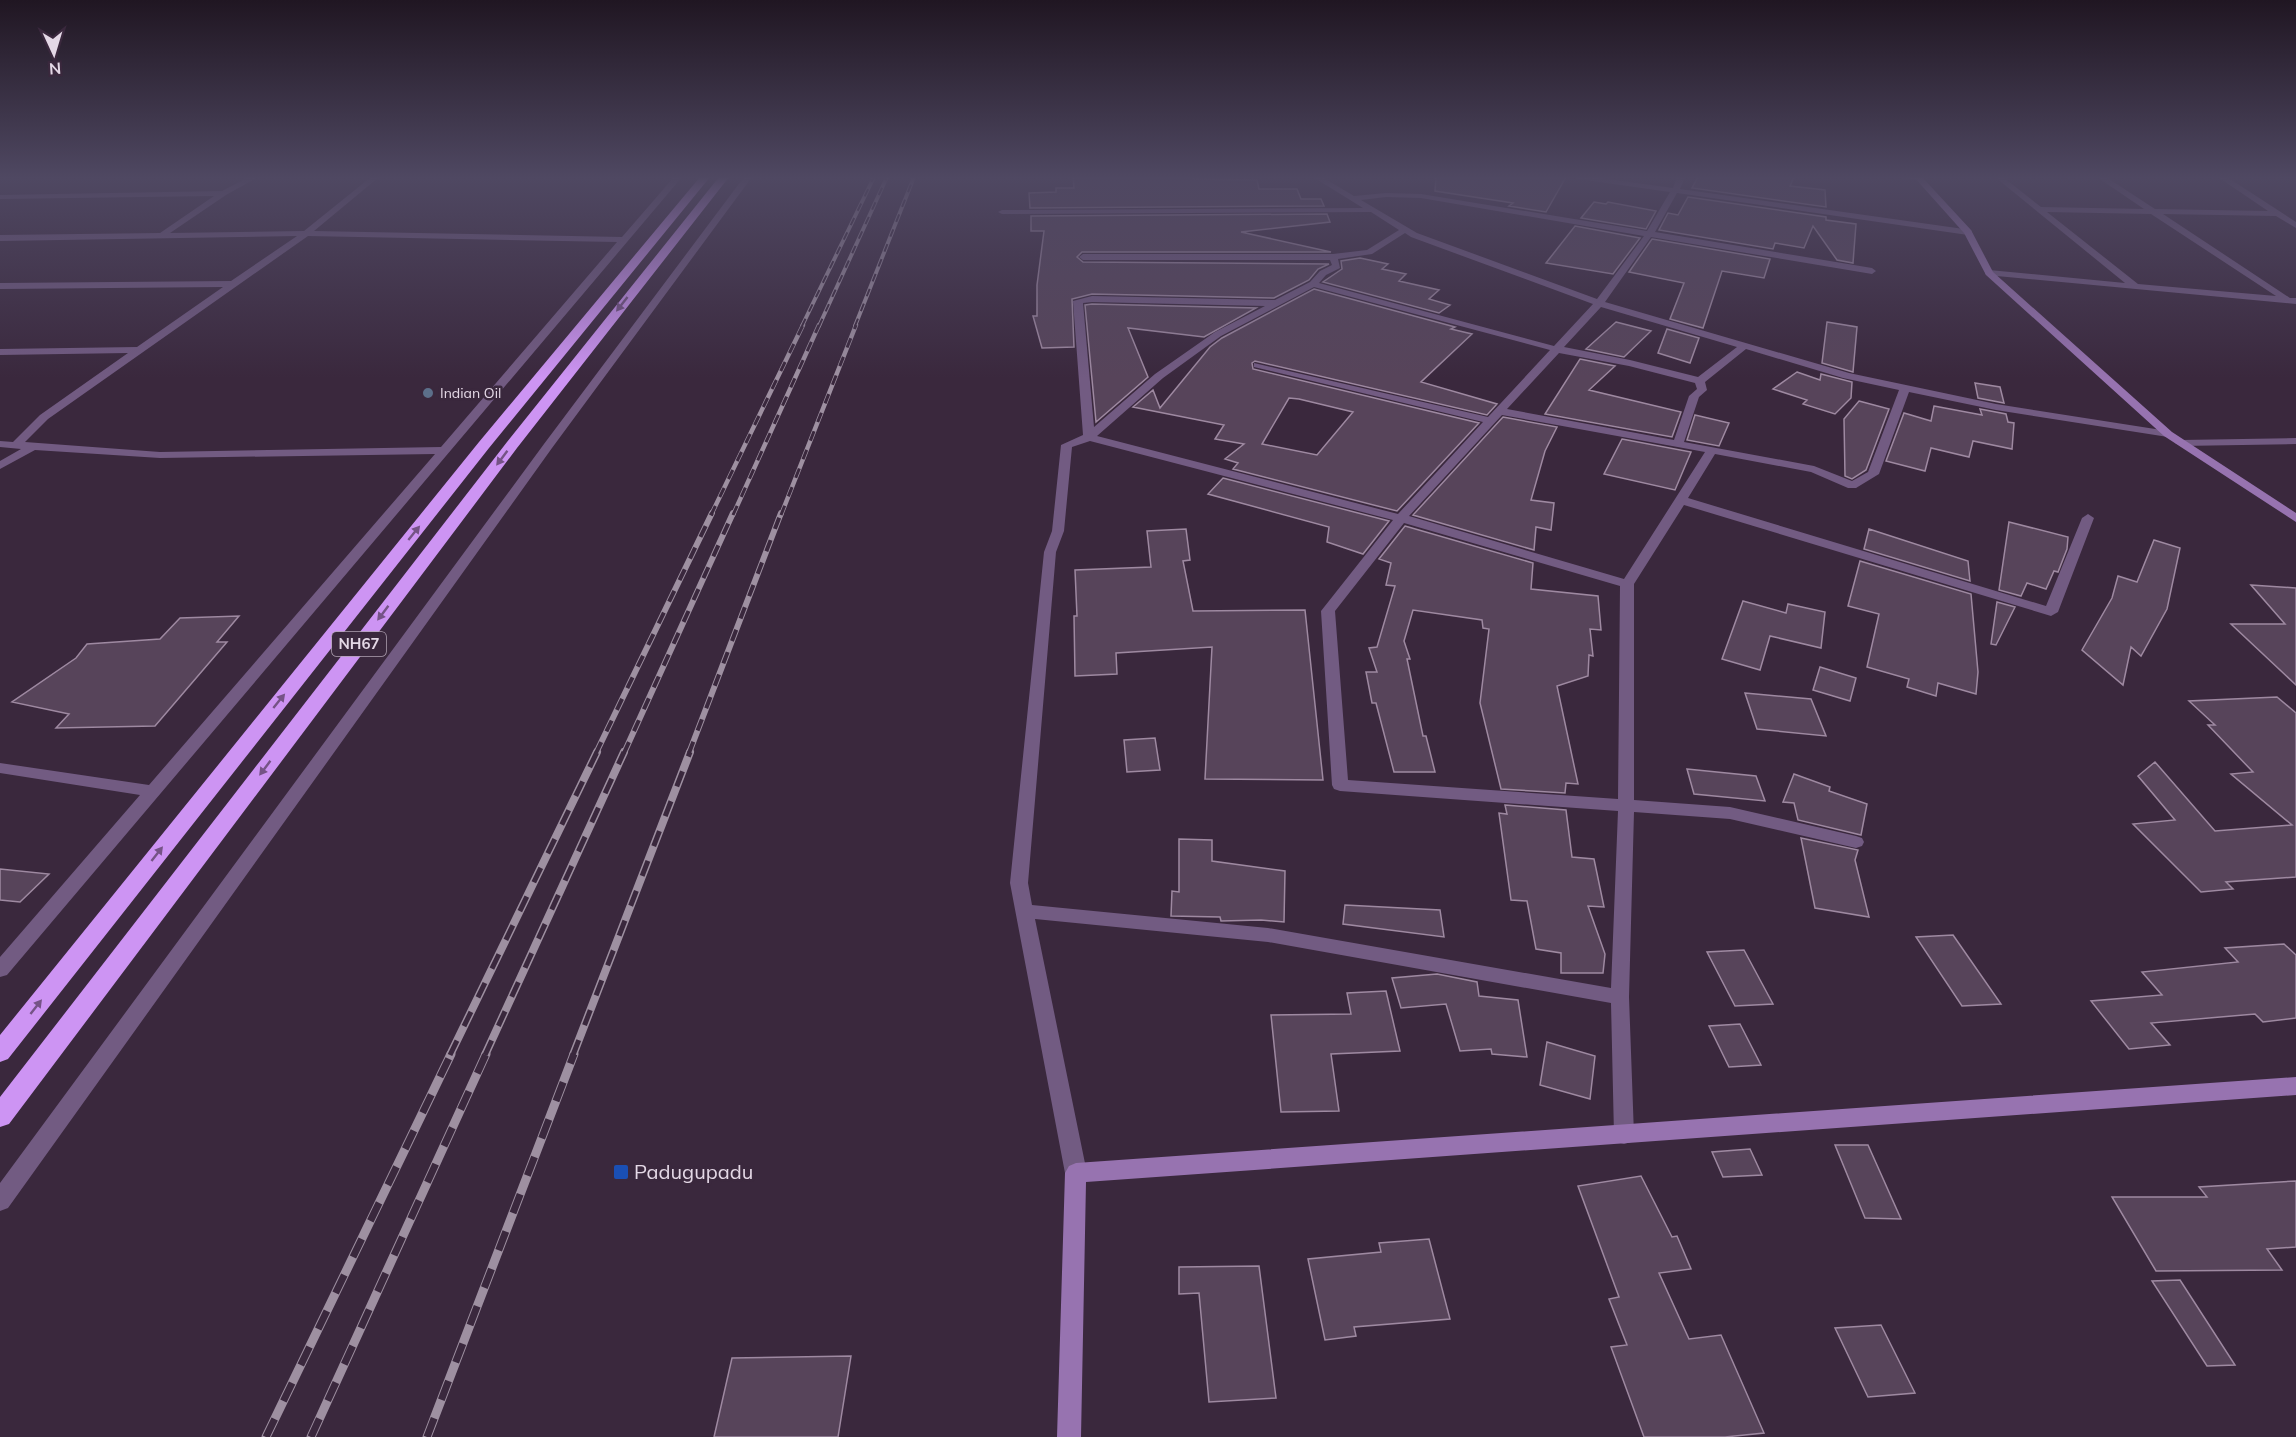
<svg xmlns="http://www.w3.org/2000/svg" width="2296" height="1437" font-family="Mulish,sans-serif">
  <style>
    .building { fill: #57445a; stroke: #9e89a1; stroke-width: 1.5; fill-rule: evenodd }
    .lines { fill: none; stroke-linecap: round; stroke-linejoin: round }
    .street { fill: #725b82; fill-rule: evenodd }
    .secondary { fill: #9773b0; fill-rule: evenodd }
    .highway { fill: #cd94f3; fill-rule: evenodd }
    .rail-far4-casing { stroke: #9e90a1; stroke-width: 4 }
    .rail-far3-casing { stroke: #9e90a1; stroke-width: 4.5 }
    .rail-far2-casing { stroke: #9e90a1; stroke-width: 6 }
    .rail-far1-casing { stroke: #9e90a1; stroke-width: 8 }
    .rail-casing { stroke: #9e90a1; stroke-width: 9 }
    .rail-far4 { stroke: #3a283d; stroke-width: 2; stroke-dasharray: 8; stroke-linecap: butt }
    .rail-far3 { stroke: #3a283d; stroke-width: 3; stroke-dasharray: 10; stroke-linecap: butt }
    .rail-far2 { stroke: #3a283d; stroke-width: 4; stroke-dasharray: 12; stroke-linecap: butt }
    .rail-far1 { stroke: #3a283d; stroke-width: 5; stroke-dasharray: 16; stroke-linecap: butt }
    .rail { stroke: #3a283d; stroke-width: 7; stroke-dasharray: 20; stroke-linecap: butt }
    .oneway { fill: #755386 }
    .service-dot { fill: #5c6f8a; stroke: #3a283d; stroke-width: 2 }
    .transit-dot { fill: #1a4fb4; stroke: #3a283d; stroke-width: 2 }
    .labels { text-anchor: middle; stroke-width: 5; stroke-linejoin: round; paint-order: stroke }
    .far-poi-label { font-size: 14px; fill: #e4d8e6; stroke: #3a283d; text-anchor: start }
    .shield { fill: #3a283d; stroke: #b1a3b3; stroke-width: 1.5 }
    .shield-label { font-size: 15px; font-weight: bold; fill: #e4d8e6 }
    .near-poi-label { font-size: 20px; fill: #e4d8e6; stroke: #3a283d; text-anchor: start }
  </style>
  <rect width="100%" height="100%" fill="#3a283d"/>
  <path class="building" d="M1073,177H1192L1193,179L1257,180L1259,189H1297L1301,199H1321L1324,206L1030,208L1029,193L1056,192V188H1074Z
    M1436,177H1566L1546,212L1509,206L1513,203L1435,191Z
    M1698,177H1794L1790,186L1825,190L1826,207L1692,188Z
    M1688,197L1826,217V220L1856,224L1853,263L1837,260L1813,226L1804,248L1775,243L1773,249L1659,230L1668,213L1678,215Z
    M1594,202L1606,204L1608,202L1656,211L1646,229L1581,218Z
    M1327,214L1330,222L1241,232L1331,252H1082L1077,257L1083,262L1329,264L1318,269L1309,280L1274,298L1092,294L1072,299L1074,347L1042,348L1033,316H1037V285L1044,231H1031V216Z
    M1575,226L1640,238L1613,274L1546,263Z
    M1652,239L1770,259L1764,278L1722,271L1703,328L1670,319L1684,283L1629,272Z
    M1360,258L1388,264L1382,269L1406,274L1399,281L1439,290L1429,299L1450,305L1439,313L1323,282L1342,269L1341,261Z
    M1314,289L1455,327L1451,329L1472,334L1421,382L1497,404L1487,415L1255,361L1252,363L1253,369L1479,423L1397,511L1233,469L1238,463L1225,459L1244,444L1215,439L1224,425L1133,407L1153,390L1160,408L1210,347L1222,338ZM1289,398L1299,399L1353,412L1317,455L1262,444Z
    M1085,305L1092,304L1256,308L1204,337L1128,328L1148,377L1096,422Z
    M1616,322L1651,331L1624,357L1586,349Z
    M1827,322L1857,327L1853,372L1822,363Z
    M1667,329L1699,338L1690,363L1658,353Z
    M1580,359L1615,366L1589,390L1681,412L1672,437L1545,414Z
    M1797,372L1820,380L1821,374L1852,382L1851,398L1835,414L1803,404L1807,400L1773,389Z
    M1975,383L2000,387L2004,403L1978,398Z
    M1859,401L1889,409L1866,470L1852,479L1845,476L1844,419Z
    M1934,406L1982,415L1980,409L2006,414L2008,422L2014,423L2012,449L1973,441L1969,457L1931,448L1925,471L1886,461L1904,413L1931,421Z
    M1695,415L1729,423L1719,446L1687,440Z
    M1503,417L1557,427L1545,451L1531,500L1554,503L1551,530L1536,527L1534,550L1413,515Z
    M1622,439L1691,452L1675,490L1604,474Z
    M1223,478L1389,521L1363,554L1327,542L1329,527L1208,494Z
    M2009,522L2068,537L2067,549L2058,572L2054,571L2046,589L2027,583L2021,596L1999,590Z
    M1405,526L1533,563L1531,589L1598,596L1601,630L1590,629L1593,656L1589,655L1588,676L1557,686L1578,784L1566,783L1565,793L1501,789L1480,703L1489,629L1483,628L1482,620L1413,610L1404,641L1410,659H1407L1423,736H1426L1435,772H1394L1376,703H1372L1366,672H1377L1369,648L1377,647L1395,586L1386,585L1391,563L1379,559Z
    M1186,529L1190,560L1183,561L1193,611L1305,610L1323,780L1205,779L1212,647L1116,653L1117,674L1075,676L1074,616H1077L1075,570L1151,567L1147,531Z
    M1869,529L1968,561L1970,581L1864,549Z
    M2154,540L2180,548L2167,609L2141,656L2131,647L2123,685L2082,650L2112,598L2118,576L2137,582Z
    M1860,561L1971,594L1978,672L1976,694L1938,683L1936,696L1907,687L1909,679L1867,667L1879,614L1848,606Z
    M2251,585L2296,588V685L2231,624H2285Z
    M1743,601L1786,613L1788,604L1825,612L1821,648L1770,636L1760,670L1722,659Z
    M1997,602L2015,607L1996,645L1991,644Z
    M239,616L217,642H227L155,726L56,728L69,714L12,702L76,658L87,644L160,639L180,618Z
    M1820,667L1856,678L1850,701L1813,690Z
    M1745,693L1811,699L1826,736L1757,729Z
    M2277,697L2296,713V877L2226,882L2233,889L2201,892L2133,824L2175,820L2138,776L2155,762L2215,831L2292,825L2231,774L2253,772L2208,725H2215L2189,701Z
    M1155,738L1160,770L1127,772L1124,740Z
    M1687,769L1756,776L1765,801L1694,794Z
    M1794,774L1830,787L1829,791L1867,804L1861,835L1798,820L1794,803L1783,802Z
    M1505,805L1566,810L1572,857L1594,859L1604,907L1588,906L1605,954L1603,973H1561V953L1536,949L1527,901L1511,900L1499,813L1507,814Z
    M1801,838L1858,850L1855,860L1869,917L1815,908Z
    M1179,839L1212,840V861L1285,871L1284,922L1261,920L1221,921L1220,917L1171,916L1172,891L1179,892Z
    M0,869L49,874L20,902L0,900Z
    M1345,905L1440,910L1444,937L1343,924Z
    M1953,935L2001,1004L1962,1006L1916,937Z
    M2284,944L2296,955V1018L2263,1022L2255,1014L2151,1023L2170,1045L2129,1049L2091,1001L2162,995L2142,972L2238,962L2225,948Z
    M1744,950L1773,1004L1735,1006L1707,952Z
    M1437,974L1477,982L1479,996L1518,1000L1527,1057L1492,1054L1491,1049L1460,1051L1446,1004L1401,1008L1392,978Z
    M1386,991L1400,1051L1331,1054L1339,1111L1281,1112L1271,1015L1351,1014L1347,993Z
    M1740,1024L1761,1065L1729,1067L1709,1026Z
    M1547,1042L1595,1056L1590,1099L1540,1085Z
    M1835,1145H1868L1901,1219L1865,1218Z
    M1750,1149L1762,1175L1723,1177L1712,1152Z
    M1641,1176L1672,1237L1677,1236L1691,1269L1659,1273L1689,1339L1721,1335L1764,1433L1725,1437H1644L1611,1347L1627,1345L1609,1299L1619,1297L1578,1186Z
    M2296,1181V1247L2267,1249L2282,1270L2156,1271L2112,1197H2207L2199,1187Z
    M1429,1239L1450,1319L1354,1327L1356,1336L1325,1340L1308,1259L1381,1252L1379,1243Z
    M1259,1266L1276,1398L1209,1402L1199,1293L1179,1294V1267Z
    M2180,1280L2235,1365L2207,1366L2152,1281Z
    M1881,1325L1915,1393L1868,1397L1835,1328Z
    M851,1356L838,1437H714L732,1358Z"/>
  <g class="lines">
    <path class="street" d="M249,177H258L226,195L170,233L304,231L371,177H379L314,231L622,237L674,177H682L7,975L0,977V957L140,795L0,773V763L149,785L435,454L160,458L35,450L0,469V461L21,449L0,447V441L13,442L40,415L128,353L0,355V349L137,347L223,287L0,289V283L231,281L297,236L0,241V235L160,233L214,196L0,199V195L222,191ZM308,236L617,242L441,447L160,452L25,442L48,419Z
      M744,177H752L552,448L8,1208L0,1211V1183L544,444Z
      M1313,177H1322L1354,196L1386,193L1421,194L1647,231L1670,192L1578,179L1574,177H1593L1673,188L1677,177H1685L1680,189L1971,230L1972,232L1968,235L1677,193L1655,232L1872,268L1876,271L1872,274L1651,237L1605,302L1849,373L1996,404L2168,431L2174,434L2168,437L1996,410L1909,392L1879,474L1856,488H1848L1811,472L1715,454L1688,498L2046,606L2082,518L2088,514L2094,518L2058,612L2051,616L1684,505L1634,584V800L1730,807L1856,836L1862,838L1864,842L1862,846L1856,848L1730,819L1634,812L1629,997L1634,1135L1631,1142L1624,1144L1617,1142L1614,1135L1611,1003L1268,942L1035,919L1087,1173L1083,1180L1076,1183L1069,1180L1065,1173L1010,883L1044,552L1052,531L1061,445L1083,435L1073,301L1092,296L1275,300L1310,282L1320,271L1332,265L1330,260H1083L1079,257L1083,254H1333L1367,250L1399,230L1371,212L1002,214L998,212L1002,210L1363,208ZM1386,197L1421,198L1644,236L1597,299L1417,233L1361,200ZM1405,233L1411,237L1593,304L1554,346L1319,283L1326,275L1340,268L1338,259L1372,254ZM1314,287L1550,350L1488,417L1254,363V367L1483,422L1398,514L1097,436L1163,378L1221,336ZM1092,302L1265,306L1215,332L1155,374L1094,427L1083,303ZM1601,307L1737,347L1698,377L1630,360L1564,347ZM1746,349L1843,378L1899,390L1868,472L1852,481L1814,466L1684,442L1699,397L1707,390L1705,382ZM1559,353L1629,366L1695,383L1697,389L1689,396L1674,440L1507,409ZM1502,415L1705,452L1624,579L1409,516ZM1090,441L1393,520L1321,611L1332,785L1334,789L1340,791L1618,811L1611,988L1268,928L1032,905L1028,883L1056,552L1064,531L1072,447ZM1404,523L1620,586L1618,799L1348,780L1335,611Z
      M1898,177H1921L1925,179L1921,181Z
      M1995,177H2003L2041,207L2144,209L2097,177H2106L2155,209L2268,211L2218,177H2227L2296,222V228L2276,216L2163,214L2290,298H2296V304L1986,275L1985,273L1989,270L2125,283ZM2047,212L2151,214L2276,296L2138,284Z
      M2296,438V444L2181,446L2175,443L2181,440Z"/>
    <path class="secondary" d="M1914,177H1922L1971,230L1993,272L2172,432L2296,513V522L2164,436L1986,275L1964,233Z
      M2296,1077V1095L1086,1182L1081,1437H1057L1065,1173L1069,1166L1076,1163Z"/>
    <path class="highway" d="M700,177H710L489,448L8,1059L0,1062V1035L479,442Z
      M719,177H729L517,448L9,1124L0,1127V1097L507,442Z"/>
    <defs>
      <path id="rail-far4" d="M802,326L874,177
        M819,326L887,177
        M855,326L914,177"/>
      <path id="rail-far3" d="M711,515L803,325
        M733,515L819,325
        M781,515L856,325"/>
      <path id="rail-far2" d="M596,753L712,513
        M624,753L733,513
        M689,753L781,513"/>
      <path id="rail-far1" d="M450,1055L597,752
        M485,1055L624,752
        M573,1055L690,752"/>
      <path id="rail" d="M266,1437L451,1054
        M311,1437L486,1054
        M427,1437L574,1054"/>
    </defs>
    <use href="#rail-far4" class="rail-far4-casing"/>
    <use href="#rail-far3" class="rail-far3-casing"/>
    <use href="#rail-far2" class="rail-far2-casing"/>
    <use href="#rail-far1" class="rail-far1-casing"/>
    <use href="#rail" class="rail-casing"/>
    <use href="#rail-far4" class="rail-far4"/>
    <use href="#rail-far3" class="rail-far3"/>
    <use href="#rail-far2" class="rail-far2"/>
    <use href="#rail-far1" class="rail-far1"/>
    <use href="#rail" class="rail"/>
  </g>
  <defs><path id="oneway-solid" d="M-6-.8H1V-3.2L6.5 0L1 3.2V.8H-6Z" transform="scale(1.5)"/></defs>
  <g class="oneway">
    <use href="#oneway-solid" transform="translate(622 304) rotate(128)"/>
    <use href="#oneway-solid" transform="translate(502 458) rotate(127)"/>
    <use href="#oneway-solid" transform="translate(414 533) rotate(-51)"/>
    <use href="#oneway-solid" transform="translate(383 613) rotate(127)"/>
    <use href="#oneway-solid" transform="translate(279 701) rotate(-51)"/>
    <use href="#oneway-solid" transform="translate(265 768) rotate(127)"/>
    <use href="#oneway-solid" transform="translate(157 854) rotate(-52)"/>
    <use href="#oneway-solid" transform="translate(36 1007) rotate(-52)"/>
  </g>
  <linearGradient id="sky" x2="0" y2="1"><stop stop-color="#201622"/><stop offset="0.47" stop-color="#4f4862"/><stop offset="1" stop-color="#4f4862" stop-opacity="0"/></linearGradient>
  <rect width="2296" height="378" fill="url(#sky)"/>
  <circle class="service-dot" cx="428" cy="393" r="6"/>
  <rect class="transit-dot" x="613" y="1164" width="16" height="16" rx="3"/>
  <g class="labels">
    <g class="far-poi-label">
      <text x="440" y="398">Indian Oil</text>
    </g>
    <rect class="shield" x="332" y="632" width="54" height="24" rx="4.5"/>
    <g class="shield-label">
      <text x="359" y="649">NH67</text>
    </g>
    <g class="near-poi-label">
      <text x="634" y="1179">Padugupadu</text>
    </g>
  </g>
  <g transform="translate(54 54) rotate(176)" stroke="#3a283d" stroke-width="4.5" paint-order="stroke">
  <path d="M0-4.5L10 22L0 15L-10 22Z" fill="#e4d8e6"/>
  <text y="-9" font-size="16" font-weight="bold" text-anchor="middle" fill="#e4d8e6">N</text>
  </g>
</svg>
